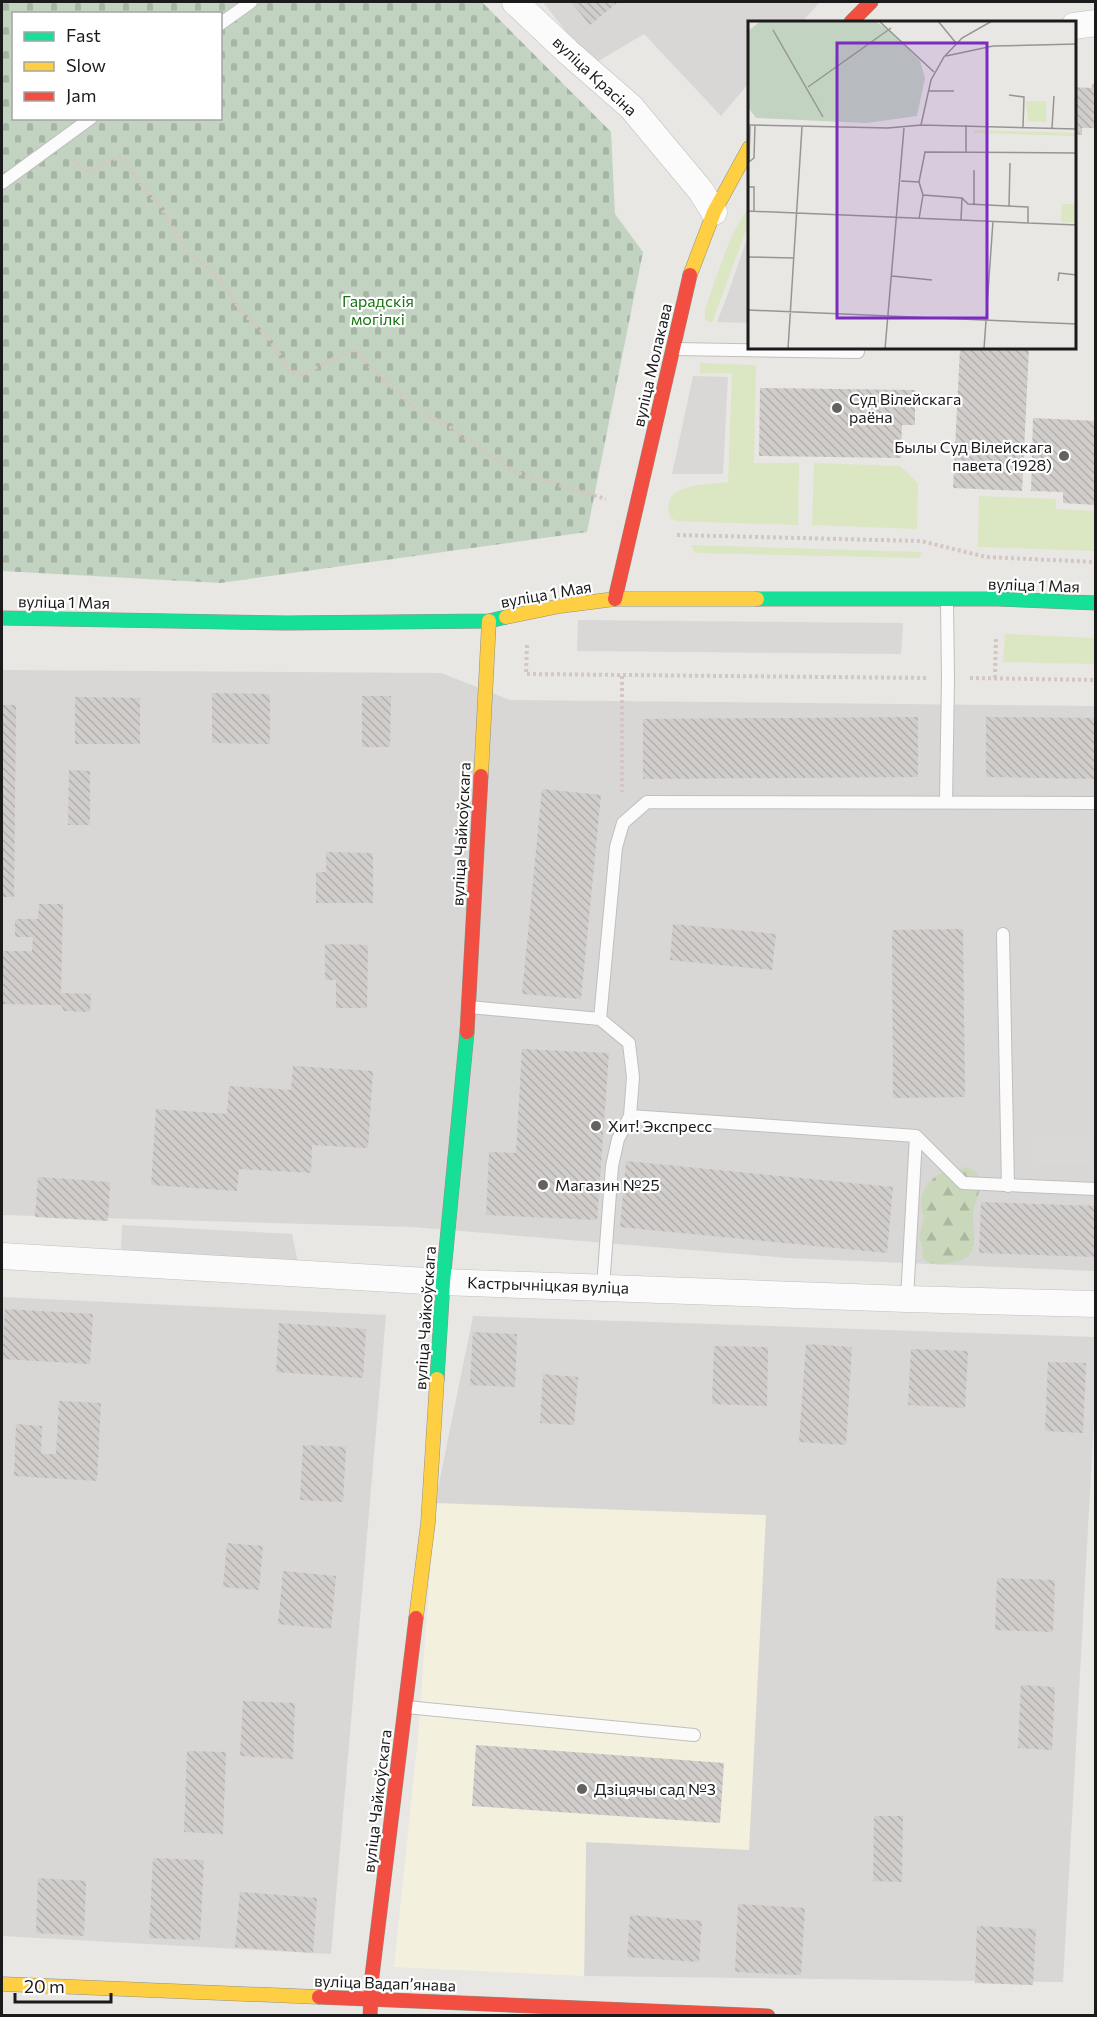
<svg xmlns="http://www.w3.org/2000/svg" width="1097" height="2017" font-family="Commissioner,sans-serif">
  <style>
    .residential { fill: #d8d7d5 }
    .education { fill: #f4f0de }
    .grass { fill: #dbe6c3 }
    .forest { fill: url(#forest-firs) }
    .cemetery { fill: url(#cemetery-stones); fill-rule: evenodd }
    .parking { fill: #d9d8d7 }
    .building { fill: url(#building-back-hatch) }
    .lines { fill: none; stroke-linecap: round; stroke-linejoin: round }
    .lane-casing { stroke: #c0bfbe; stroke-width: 14 }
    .street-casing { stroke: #c0bfbe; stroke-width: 27 }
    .fast-casing { stroke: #93917d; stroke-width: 15 }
    .slow-casing { stroke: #93917d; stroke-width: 15 }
    .jam-casing { stroke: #93917d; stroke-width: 15 }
    .path { stroke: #d4c6c5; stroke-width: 4; stroke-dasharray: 3 3; stroke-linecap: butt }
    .lane { stroke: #fcfbfb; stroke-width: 12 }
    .street { stroke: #fcfbfb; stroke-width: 26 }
    .fast { stroke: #16e098; stroke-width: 14 }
    .slow { stroke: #ffcf43; stroke-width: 14 }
    .jam { stroke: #f24e42; stroke-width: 14 }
    .poi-dot { fill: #636261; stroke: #fff; stroke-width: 2 }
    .labels { text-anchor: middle; stroke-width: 4.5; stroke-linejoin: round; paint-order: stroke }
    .street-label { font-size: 16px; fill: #1b1b1b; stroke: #fff }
    .park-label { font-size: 16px; fill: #167310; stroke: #fff }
    .poi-label { font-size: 16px; fill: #1b1b1b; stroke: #fff; text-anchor: start }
    .inset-road { fill: none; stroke: #979594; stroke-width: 1.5 }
    .view { fill: #7b2cbf; fill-opacity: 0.15; stroke: #7b2cbf; stroke-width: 3 }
    .inset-edge { fill: none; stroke: #1b1b1b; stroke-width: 3 }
  </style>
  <defs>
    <pattern id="forest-firs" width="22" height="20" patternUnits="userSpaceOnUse" patternTransform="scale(1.5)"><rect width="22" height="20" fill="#c9d7ba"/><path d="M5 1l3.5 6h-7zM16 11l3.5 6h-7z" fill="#acb89f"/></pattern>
    <pattern id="cemetery-stones" width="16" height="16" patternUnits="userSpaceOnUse" patternTransform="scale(1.5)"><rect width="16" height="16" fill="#c2d4c1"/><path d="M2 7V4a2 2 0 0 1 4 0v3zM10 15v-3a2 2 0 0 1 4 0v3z" fill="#a6b5a5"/></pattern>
    <pattern id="building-back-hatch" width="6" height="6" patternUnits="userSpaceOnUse" patternTransform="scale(1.5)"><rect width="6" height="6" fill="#d0cdcb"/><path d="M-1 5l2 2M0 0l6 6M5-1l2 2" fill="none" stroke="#b2afae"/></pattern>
  </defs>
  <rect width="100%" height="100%" fill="#e9e7e4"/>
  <path class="residential" d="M543,2H820L802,22H749V83L721,116L644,34L592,65Z
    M2,670L441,673L510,700L1095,706V1271L788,1258L412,1227L2,1215Z
    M2,1297L386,1315L331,1954L2,1936Z
    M473,1316L1095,1337V1401L1063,1982L584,1976L586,1842L749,1849L435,1503Z"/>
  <path class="education" d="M435,1503L766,1515L749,1850L586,1842L584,1976L394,1967L418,1737Z"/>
  <path class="grass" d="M748,208L749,222L712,323L705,320V310C717,276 727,239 748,208Z
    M700,363L756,365L754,463H799L798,525L676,521L671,518C656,482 709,485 728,482L732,373H700Z
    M814,463L900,466L918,483L917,529L812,525Z
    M979,496L1056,499V509L1095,511V551L978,547Z
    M691,545L922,552L919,558L695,553Z
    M1005,634L1095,638V664L1003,662Z"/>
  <path class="forest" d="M964,1167C971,1169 976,1170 979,1177C983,1189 976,1197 974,1209C970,1223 980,1242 969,1255C963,1262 952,1262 943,1264C935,1265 927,1263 922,1257L923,1249L919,1237L924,1217C913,1193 933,1172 956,1168L959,1170Z"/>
  <path class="cemetery" d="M2,2H482L611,132L615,214L643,252L587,532L220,583L2,571ZM14,14H220V118H14Z"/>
  <path class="parking" d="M749,233V323L717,322L730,288Z
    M693,376L728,377L723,474H672Z
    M578,620L903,623L901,654L577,651Z
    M1034,1136L1095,1137V1165L1033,1163Z
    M122,1225L292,1234L298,1263L121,1254Z"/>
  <path class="building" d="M571,2H615L617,3L590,25Z
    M1093,84H1096L1095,128H1082V135L1074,134V87L1091,88Z
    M960,348H1029L1022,491L953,488Z
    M760,388L915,390V425H902L901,458L759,456Z
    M1033,418L1096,421V505L1063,503V492L1031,491Z
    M212,693L270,694V744L212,743Z
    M362,696H391L390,747H362Z
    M75,697L140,698V744H75Z
    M2,705H16L14,897H2Z
    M918,717V777L643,779V719Z
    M986,717L1096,718V779L986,777Z
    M69,770L90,771V825H68Z
    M542,789L601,795L581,999L522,994Z
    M326,852L373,853V903H316V872H326Z
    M39,904H63L61,993L91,994L90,1012L64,1011L61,1005L2,1004V951H32L33,937H15V919H38Z
    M673,924L776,934L772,970L670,960Z
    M963,929L965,1097L893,1098L892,930Z
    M325,944L368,945L367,1008H336V980H325Z
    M522,1049L609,1053L597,1220L486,1215L489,1152L516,1153Z
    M293,1066L373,1071L368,1148L312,1145L311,1173L239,1169L237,1191L151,1185L156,1109L227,1114L229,1086L291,1090Z
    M626,1161L893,1187L887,1253L620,1227Z
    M38,1177L110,1182L108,1221L35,1217Z
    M981,1202L1096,1206V1257L979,1253Z
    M5,1309L93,1314L90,1364L2,1359Z
    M279,1323L366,1329L363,1378L276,1372Z
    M473,1332L517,1334L515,1387L470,1385Z
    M806,1344L852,1347L846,1445L799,1442Z
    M714,1346L768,1347L767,1406L712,1404Z
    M911,1349L968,1351L965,1408L908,1405Z
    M1048,1362L1086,1363L1083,1433L1045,1431Z
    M543,1374L578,1377L574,1425L540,1423Z
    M59,1401L101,1403L97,1481L14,1476L16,1424L42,1426L41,1454H56Z
    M303,1445L346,1447L343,1502L300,1500Z
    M227,1543L263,1546L259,1590L223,1587Z
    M283,1571L336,1576L331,1629L278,1624Z
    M997,1578L1055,1580L1053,1632L995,1630Z
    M1021,1685L1055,1687L1052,1750L1018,1748Z
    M243,1701L295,1703L293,1759L240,1756Z
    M476,1745L724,1763L720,1823L472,1806Z
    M187,1751L226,1752L223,1834L184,1832Z
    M874,1816H903L902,1882L873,1881Z
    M153,1858L204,1860L200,1940L149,1938Z
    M38,1878L86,1881L84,1936L36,1933Z
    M240,1892L317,1898L313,1953L235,1947Z
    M738,1904L805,1908L801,1975L735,1972Z
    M630,1915L702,1921L699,1962L627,1957Z
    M977,1926L1036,1929L1033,1985L975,1983Z"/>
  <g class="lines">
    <defs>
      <path id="lane" d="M220,24L251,2
        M2,183L91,118
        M675,349L858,352
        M946,802L948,679L947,601
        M1003,934L1008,1186
        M469,1007L600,1019L629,1043L633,1077L630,1116L916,1136L963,1183L1096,1189
        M600,1019L616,847L623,823L647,802L1096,803
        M603,1286L612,1166L618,1139L630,1116
        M907,1299L916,1136
        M406,1707L694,1735"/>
      <path id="street" d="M515,2L568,52L631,107L701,191L714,212
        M1074,26L1096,23
        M2,1256L443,1282L907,1299L1096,1304"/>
      <path id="fast" d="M757,599H998L1096,603
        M2,618L287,623L489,621L506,617
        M437,1379L443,1282L467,1032"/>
      <path id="slow" d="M690,275L714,212L749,148
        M506,617L560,606L615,599H757
        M481,776L489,621
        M416,1618L428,1523L437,1379
        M2,1984L319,1997"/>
      <path id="jam" d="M851,22L871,2
        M615,599L690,275
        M467,1032L481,776
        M319,1997L768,2016
        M370,2016L372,1976L416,1618"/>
    </defs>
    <use href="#lane" class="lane-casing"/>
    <use href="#street" class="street-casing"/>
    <use href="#fast" class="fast-casing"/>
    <use href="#slow" class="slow-casing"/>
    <use href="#jam" class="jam-casing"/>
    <path class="path" d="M73,159L86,172L121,156C133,169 144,195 158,202L187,252L194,256L221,280L240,310L268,337L291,372L303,374L351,350L358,351L368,365L419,412L446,424L512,471L606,499
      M677,535L921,541L986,557L1096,562
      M527,645L526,674L927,678
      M622,676V792
      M970,678L1096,680
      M995,678L996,637"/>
    <use href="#lane" class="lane"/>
    <use href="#street" class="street"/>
    <use href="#fast" class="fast"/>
    <use href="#slow" class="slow"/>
    <use href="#jam" class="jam"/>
  </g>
  <g class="poi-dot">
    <circle cx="837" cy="408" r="6"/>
    <circle cx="1064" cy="456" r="6"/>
    <circle cx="596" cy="1126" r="6"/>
    <circle cx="543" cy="1185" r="6"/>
    <circle cx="582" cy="1789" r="6"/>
  </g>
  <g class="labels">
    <g class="street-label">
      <text transform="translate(595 76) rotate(43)" y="6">вуліца Красіна</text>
      <text transform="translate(652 365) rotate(-77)" y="6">вуліца Молакава</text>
      <text transform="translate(1034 585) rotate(2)" y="6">вуліца 1 Мая</text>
      <text transform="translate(546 594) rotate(-10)" y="6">вуліца 1 Мая</text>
      <text transform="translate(64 602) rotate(1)" y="6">вуліца 1 Мая</text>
      <text transform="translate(461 834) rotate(-87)" y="6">вуліца Чайкоўскага</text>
      <text transform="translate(548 1285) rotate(2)" y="6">Кастрычніцкая вуліца</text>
      <text transform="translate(425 1318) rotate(-86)" y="6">вуліца Чайкоўскага</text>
      <text transform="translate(377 1801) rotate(-83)" y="6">вуліца Чайкоўскага</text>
      <text transform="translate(385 1983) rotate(2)" y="6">вуліца Вадапʼянава</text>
    </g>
    <g class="park-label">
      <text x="378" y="307">Гарадскія<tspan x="378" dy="18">могілкі</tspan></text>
    </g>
    <g class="poi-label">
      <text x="849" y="405">Суд Вілейскага<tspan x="849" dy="18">раёна</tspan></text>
      <text x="1052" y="453" text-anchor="end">Былы Суд Вілейскага<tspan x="1052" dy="18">павета (1928)</tspan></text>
      <text x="608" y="1132">Хит! Экспресс</text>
      <text x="555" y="1191">Магазин №25</text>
      <text x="594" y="1795">Дзіцячы сад №3</text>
    </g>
  </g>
  <g transform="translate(748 21)">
    <rect width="328" height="328" fill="#e9e7e4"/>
    <path d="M278,80H298V101L280,100ZM226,109L328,112V115L226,112ZM314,183H328V202L313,201Z" fill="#dbe6c3"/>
    <path d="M13,0H126L142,9L172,40L177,57L169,95L119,102L8,97L0,86V10Z" fill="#c2d4c1"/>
    <path class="inset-road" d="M131,0L186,51M190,0L208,22M25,9L75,96M198,35L245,25L329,23M60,66L143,7M181,70H206M261,74L276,76L275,106M0,104L140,107L173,104L183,59L196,36L214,17L244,0M173,104L329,108M304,107L306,75M218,131V104M1,140L2,104M1,141L6,137L7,104M226,149V184M153,160L171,161L175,174L214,177L220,183L280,186V202M171,161L177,131L329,132M0,166H6V190M261,185L262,142M0,190L329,204M171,198L175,174M213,199L214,177M0,236L46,237M144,255L184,259M310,260L311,252L329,254M0,289L329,303M40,328L54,106M137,328L156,107M236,328L245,200"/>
    <path class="view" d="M89,22H239V297H89Z"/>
    <rect width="328" height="328" class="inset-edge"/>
  </g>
  <rect width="1097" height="2017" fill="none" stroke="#1b1b1b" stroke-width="6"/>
  <rect x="12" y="12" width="210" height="108" fill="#ffffff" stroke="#a4a4a4" stroke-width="1.5"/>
  <rect x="24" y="32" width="30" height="9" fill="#16e098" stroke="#a4a4a4" stroke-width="1.5"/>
  <text x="66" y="42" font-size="18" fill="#1b1b1b">Fast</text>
  <rect x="24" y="62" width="30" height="9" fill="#ffcf43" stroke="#a4a4a4" stroke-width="1.5"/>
  <text x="66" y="72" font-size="18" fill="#1b1b1b">Slow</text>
  <rect x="24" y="92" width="30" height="9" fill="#f24e42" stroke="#a4a4a4" stroke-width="1.5"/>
  <text x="66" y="102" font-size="18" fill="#1b1b1b">Jam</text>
  <path d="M15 1993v9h96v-9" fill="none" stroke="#1b1b1b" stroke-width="3"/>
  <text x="24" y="1993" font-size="18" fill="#1b1b1b" stroke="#ffffff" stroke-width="4.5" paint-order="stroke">20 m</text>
</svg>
